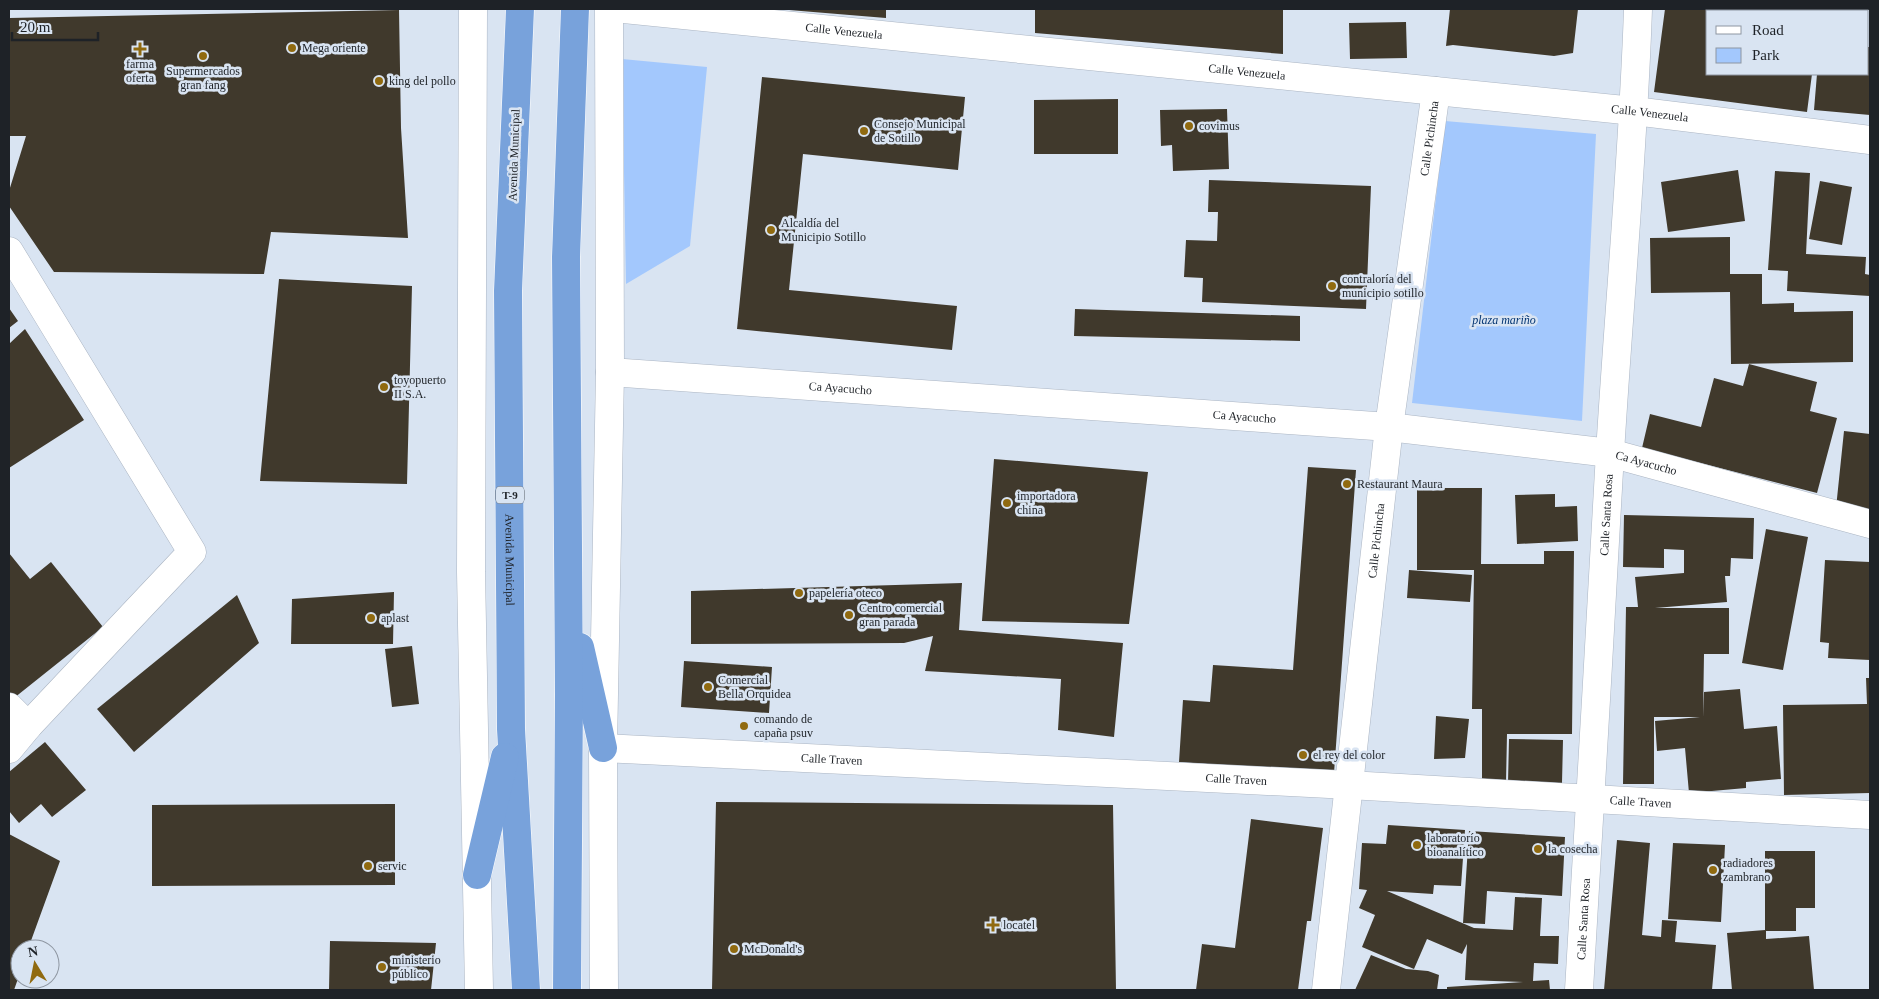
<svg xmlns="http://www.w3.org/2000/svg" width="1879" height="999" font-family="Georgia,serif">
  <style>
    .green { fill: #a3c8fd }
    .building { fill: #40392c }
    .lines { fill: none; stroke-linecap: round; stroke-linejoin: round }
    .minor-casing { stroke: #abb5c3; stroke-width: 29 }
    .trunk-casing { stroke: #fff; stroke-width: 29 }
    .minor { stroke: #fff; stroke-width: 28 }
    .trunk { stroke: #78a2db; stroke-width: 28 }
    .poi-dot { fill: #906a10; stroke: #d9e4f2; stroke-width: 2 }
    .labels { text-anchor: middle; stroke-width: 5; stroke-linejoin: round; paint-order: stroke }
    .shield { fill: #d9e4f2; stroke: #565c64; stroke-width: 1 }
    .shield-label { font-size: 11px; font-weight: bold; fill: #1e2227 }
    .street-label { font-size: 12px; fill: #1e2227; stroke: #d9e4f2 }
    .poi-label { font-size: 12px; fill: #1e2227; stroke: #d9e4f2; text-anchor: start }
    .park-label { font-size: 12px; font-style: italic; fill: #033572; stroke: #d9e4f2 }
  </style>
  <rect width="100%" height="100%" fill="#d9e4f2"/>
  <path class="green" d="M622,59L707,67L690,246L626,284Z
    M1445,121L1596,134L1582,421L1412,403Z"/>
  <path class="building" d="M789,9H886V18L789,10Z
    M1035,9H1283V54L1035,33Z
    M1450,9H1578L1573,53L1554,56L1453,45L1446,46Z
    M1665,9H1820V11H1708V74H1812L1807,112L1654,92Z
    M399,10L401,128L408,238L271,232L264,274L54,272L9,206V191L26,136H9V18Z
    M1406,22L1407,58L1350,59L1349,23Z
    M1868,47H1870V115L1814,110L1817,74H1868Z
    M762,77L965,97L958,170L803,154L789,290L957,306L952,350L737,329Z
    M1118,99V154H1034V100Z
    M1227,109L1229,169L1173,171L1172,145L1161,146L1160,110Z
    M1738,170L1745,221L1668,232L1661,182Z
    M1775,171L1810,173L1806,254L1866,257L1865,274L1870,275V296L1787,291L1788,271L1768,270Z
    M1209,180L1371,186L1366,309L1202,302L1203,278L1184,277L1186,240L1217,241L1218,212H1208Z
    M1820,181L1852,187L1842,245L1809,239Z
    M1730,237V274H1762V304L1794,303V312L1853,311V362L1731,364L1730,292L1651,293L1650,238Z
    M279,279L412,286L407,484L260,481Z
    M9,308L18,321L9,328Z
    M1075,309L1300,316V341L1074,336Z
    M25,329L84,420L9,468V344Z
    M1749,364L1817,382L1810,411L1837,418L1817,493L1642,448L1650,414L1701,427L1714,378L1743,386Z
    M1844,431L1870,434V511L1836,508Z
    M994,459L1148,472L1129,624L982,621Z
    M1308,467L1356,470L1334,773L1179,762L1183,700L1210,702L1213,665L1293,670Z
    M1417,488H1482L1481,564H1544V551H1574L1572,734H1507L1506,783H1482V709H1472L1474,570H1417Z
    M1555,494V507L1577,506L1578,541L1517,544L1515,495Z
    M1624,515L1754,518L1753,559L1731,558L1730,576H1725L1727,602L1655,608H1729V654H1704L1703,717L1704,692L1740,689L1744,729L1777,726L1781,779L1746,782V788L1689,793L1685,748L1657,751L1655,721L1700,717H1654V784H1623L1626,607H1638L1635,577L1684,573V550L1664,549V568L1623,567Z
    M1766,529L1808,537L1783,670L1742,663Z
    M9,553L30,579L51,562L103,627L14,698L9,691Z
    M1825,560L1870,562V660L1828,658L1829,643L1820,642Z
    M1409,570L1472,575L1470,602L1407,598Z
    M962,583L959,630L1123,643L1114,737L1058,730L1061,679L925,671L933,636L904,643L691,644V591Z
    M394,592L393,644H291L292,599Z
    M237,595L259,643L134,752L97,709Z
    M412,646L419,704L392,707L385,649Z
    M684,661L772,667L769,713L681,707Z
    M1866,678H1870V793L1784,795L1783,705L1867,704Z
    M1436,716L1469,719L1465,758L1434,759Z
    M1509,739L1563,740L1562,783H1508Z
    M45,742L86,790L52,817L41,804L19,823L9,811V772Z
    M716,802L1113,805L1116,990H712Z
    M395,804V885L152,886V805Z
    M1251,819L1323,828L1311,921H1307L1298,990H1196L1202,944L1235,948Z
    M1388,825L1465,830L1461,886L1434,885L1433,894L1387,891L1474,928L1513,930L1515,897L1542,898L1540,936H1559L1558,964L1534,963L1533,981L1549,980L1550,990H1447V987L1523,982L1465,980L1467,944L1462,954L1427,939L1414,969L1362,947L1375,915L1359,908L1367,890L1359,889L1362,843L1386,844Z
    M1469,831L1565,837L1562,896L1487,891L1485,924L1463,923Z
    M9,834L60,861L28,949H20V973L14,990H9Z
    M1617,840L1650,843L1642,935L1661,937L1662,920L1677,921L1675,942L1716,945L1712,990H1604Z
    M1673,843L1725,845L1721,922L1668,919Z
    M1765,851H1815V908H1796V931H1766V939L1809,936L1814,990H1732L1727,933L1765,930Z
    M330,941L436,943L431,990H329Z
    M1371,955L1406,969L1428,971L1439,975L1437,990H1355Z"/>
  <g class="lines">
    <defs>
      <g id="minor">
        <path d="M473,9L471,572L479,990"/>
        <path id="s1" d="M624,9L1634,111L1870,140"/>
        <path d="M9,251L192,552L28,726L9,749"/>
        <path id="s2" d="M610,372L1389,427L1610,453L1870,524"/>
        <path d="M9,707L28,726"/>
        <path id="s3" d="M603,748L1349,785L1870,815"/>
        <path d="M604,990L603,748L610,372L609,9"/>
        <path id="s4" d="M1326,990L1389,427L1436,91"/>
        <path id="s5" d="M1579,990C1591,811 1599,632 1610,453C1619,305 1633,157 1638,9"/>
      </g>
      <g id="trunk">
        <path id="s6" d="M520,9L508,291L511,729L526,990"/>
        <path d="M580,647L603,748"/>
        <path d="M477,875L505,757"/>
        <path d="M567,990L569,694L566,257L575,9"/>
      </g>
    </defs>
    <use href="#minor" class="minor-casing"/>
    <use href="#trunk" class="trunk-casing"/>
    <use href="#minor" class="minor"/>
    <use href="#trunk" class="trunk"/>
  </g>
  <g class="poi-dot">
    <circle cx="292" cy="48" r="5"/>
    <path d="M137.5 41.5h5v5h5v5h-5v5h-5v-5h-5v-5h5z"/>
    <circle cx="203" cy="56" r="5"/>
    <circle cx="379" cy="81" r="5"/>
    <circle cx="1189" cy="126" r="5"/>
    <circle cx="864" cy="131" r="5"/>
    <circle cx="771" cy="230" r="5"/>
    <circle cx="1332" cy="286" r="5"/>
    <circle cx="384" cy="387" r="5"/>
    <circle cx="1347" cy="484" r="5"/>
    <circle cx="1007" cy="503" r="5"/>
    <circle cx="799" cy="593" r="5"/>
    <circle cx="849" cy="615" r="5"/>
    <circle cx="371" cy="618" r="5"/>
    <circle cx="708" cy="687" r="5"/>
    <circle cx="744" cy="726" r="5"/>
    <circle cx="1303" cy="755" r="5"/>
    <circle cx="1417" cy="845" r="5"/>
    <circle cx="1538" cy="849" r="5"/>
    <circle cx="368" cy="866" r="5"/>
    <circle cx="1713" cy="870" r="5"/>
    <path d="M990.5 917.5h5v5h5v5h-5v5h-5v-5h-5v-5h5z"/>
    <circle cx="734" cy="949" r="5"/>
    <circle cx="382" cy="967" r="5"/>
  </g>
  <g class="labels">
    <rect class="shield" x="496" y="486.5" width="28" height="17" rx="4"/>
    <g class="shield-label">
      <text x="510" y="499">T-9</text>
    </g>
    <g class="street-label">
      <text dy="4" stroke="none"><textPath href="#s1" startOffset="221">Calle Venezuela</textPath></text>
      <text dy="4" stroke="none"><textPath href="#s1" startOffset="626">Calle Venezuela</textPath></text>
      <text dy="4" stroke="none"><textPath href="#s1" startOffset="1031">Calle Venezuela</textPath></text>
      <text dy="4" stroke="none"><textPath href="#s4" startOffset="858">Calle Pichincha</textPath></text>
      <text transform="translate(514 155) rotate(-88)" y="4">Avenida Municipal</text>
      <text dy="4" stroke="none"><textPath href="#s2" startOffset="231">Ca Ayacucho</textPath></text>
      <text dy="4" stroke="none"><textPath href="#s2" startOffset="636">Ca Ayacucho</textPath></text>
      <text dy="4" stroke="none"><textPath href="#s2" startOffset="1041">Ca Ayacucho</textPath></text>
      <text dy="4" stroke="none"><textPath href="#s5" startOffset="476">Calle Santa Rosa</textPath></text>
      <text dy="4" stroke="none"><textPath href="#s4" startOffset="452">Calle Pichincha</textPath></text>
      <text dy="4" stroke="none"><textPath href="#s6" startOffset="551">Avenida Municipal</textPath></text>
      <text dy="4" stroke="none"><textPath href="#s3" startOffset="229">Calle Traven</textPath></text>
      <text dy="4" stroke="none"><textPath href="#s3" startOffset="634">Calle Traven</textPath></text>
      <text dy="4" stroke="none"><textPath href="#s3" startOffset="1039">Calle Traven</textPath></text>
      <text dy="4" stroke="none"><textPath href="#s5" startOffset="71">Calle Santa Rosa</textPath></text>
    </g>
    <g class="poi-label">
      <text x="302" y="52">Mega oriente</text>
      <text x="140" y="68" text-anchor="middle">farma<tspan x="140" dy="14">oferta</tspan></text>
      <text x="203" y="75" text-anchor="middle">Supermercados<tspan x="203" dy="14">gran fang</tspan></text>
      <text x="389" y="85">king del pollo</text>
      <text x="874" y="128">Consejo Municipal<tspan x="874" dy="14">de Sotillo</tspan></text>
      <text x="1199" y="130">covimus</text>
      <text x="781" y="227">Alcaldía del<tspan x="781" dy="14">Municipio Sotillo</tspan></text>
      <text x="1342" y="283">contraloría del<tspan x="1342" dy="14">municipio sotillo</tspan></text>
      <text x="394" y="384">toyopuerto<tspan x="394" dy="14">II S.A.</tspan></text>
      <text x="1357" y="488">Restaurant Maura</text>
      <text x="1017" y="500">importadora<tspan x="1017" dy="14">china</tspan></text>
      <text x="809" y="597">papelería oteco</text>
      <text x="859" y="612">Centro comercial<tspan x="859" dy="14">gran parada</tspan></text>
      <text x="381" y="622">aplast</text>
      <text x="718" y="684">Comercial<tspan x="718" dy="14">Bella Orquidea</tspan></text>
      <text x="754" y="723">comando de<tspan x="754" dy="14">capaña psuv</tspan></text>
      <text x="1313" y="759">el rey del color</text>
      <text x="1427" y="842">laboratorío<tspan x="1427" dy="14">bioanalítico</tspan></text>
      <text x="1548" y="853">la cosecha</text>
      <text x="1723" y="867">radiadores<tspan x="1723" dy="14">zambrano</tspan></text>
      <text x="378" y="870">servic</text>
      <text x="1003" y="929">locatel</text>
      <text x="744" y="953">McDonald's</text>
      <text x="392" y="964">ministerio<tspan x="392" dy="14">público</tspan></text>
    </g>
    <g class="park-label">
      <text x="1504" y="324">plaza mariño</text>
    </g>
  </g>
  <rect width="1879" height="999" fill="none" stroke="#1e2227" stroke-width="20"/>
  <rect x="1706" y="10" width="162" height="65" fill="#d9e4f2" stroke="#8e96a1"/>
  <rect x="1716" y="26" width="25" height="8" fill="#ffffff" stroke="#8e96a1"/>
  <text x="1752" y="35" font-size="15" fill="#1e2227">Road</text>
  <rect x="1716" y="48" width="25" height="15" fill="#a3c8fd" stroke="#8e96a1"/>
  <text x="1752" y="60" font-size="15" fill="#1e2227">Park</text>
  <g transform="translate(35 964) rotate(350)"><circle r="24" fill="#d9e4f2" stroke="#8e96a1"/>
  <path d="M0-4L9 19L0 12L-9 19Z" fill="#906a10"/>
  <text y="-8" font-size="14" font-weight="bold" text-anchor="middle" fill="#1e2227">N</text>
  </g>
  <path d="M12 32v8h86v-8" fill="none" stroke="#1e2227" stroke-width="2.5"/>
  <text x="20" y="32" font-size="15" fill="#1e2227" stroke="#d9e4f2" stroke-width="4" paint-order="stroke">20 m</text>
</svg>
